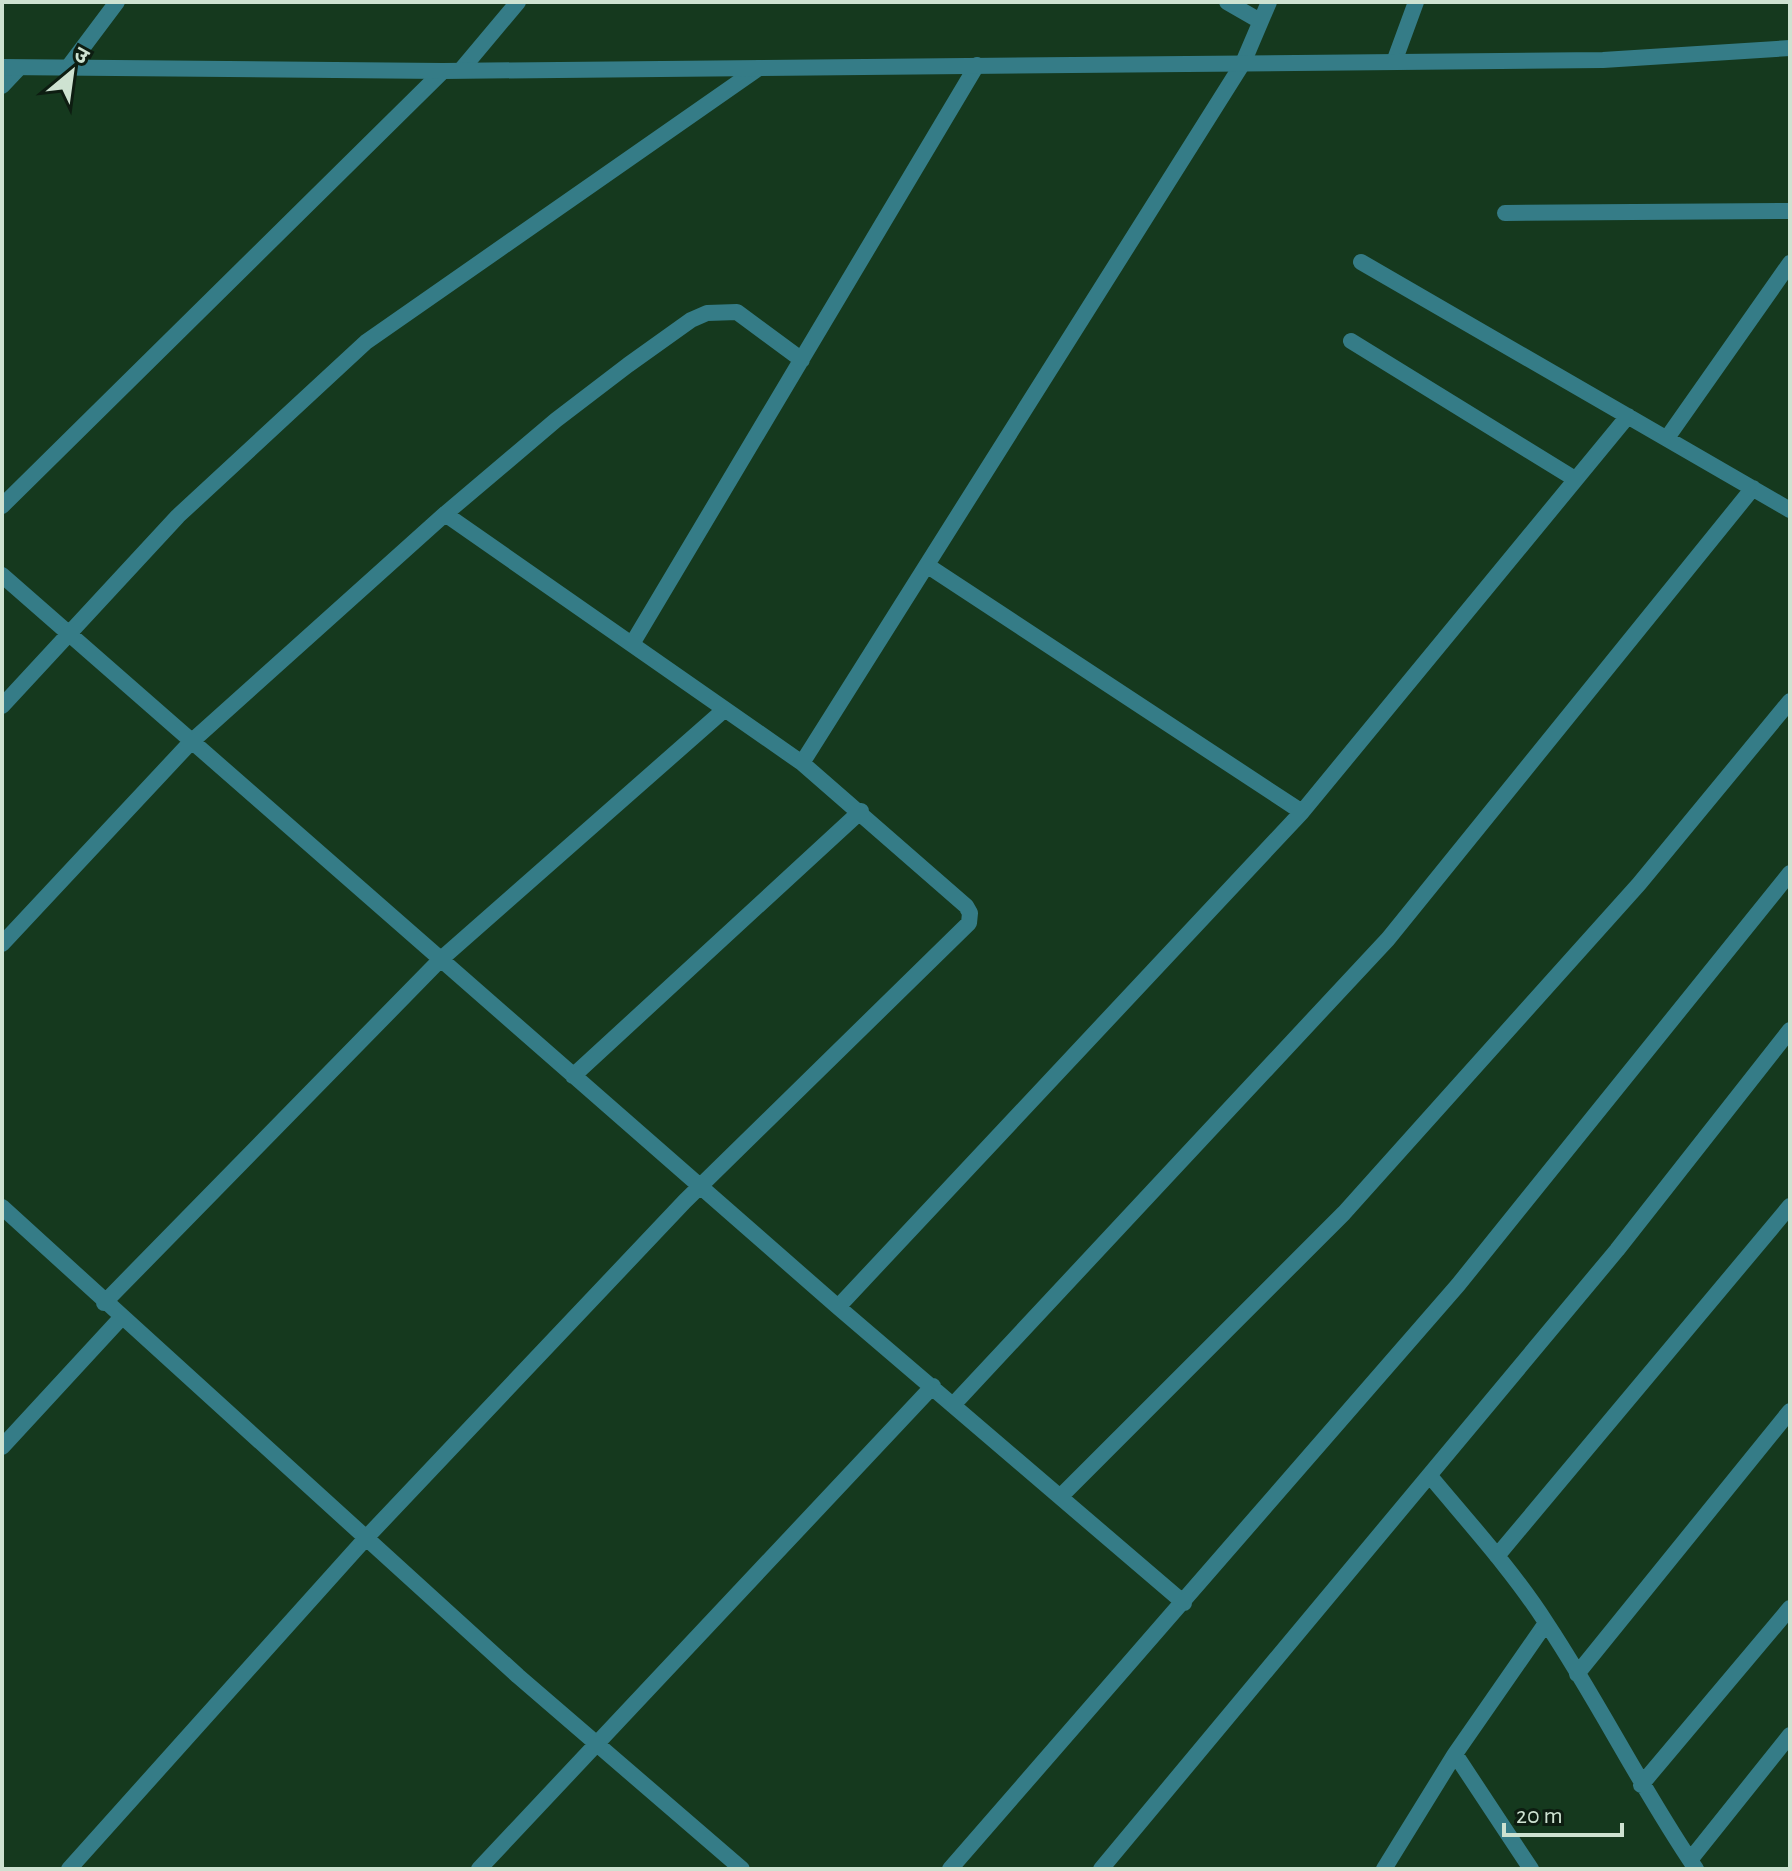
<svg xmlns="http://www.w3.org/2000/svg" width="1792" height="1871" font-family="'Alegreya Sans','Noto Sans Devanagari',sans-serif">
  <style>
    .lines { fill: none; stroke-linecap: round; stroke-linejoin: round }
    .minor { stroke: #357c87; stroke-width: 16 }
    .tertiary { stroke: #357c87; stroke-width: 16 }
  </style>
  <rect width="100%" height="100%" fill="#15391e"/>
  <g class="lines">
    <path class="minor" d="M1227,2L1260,21
      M1394,62L1416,2
      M69,66L117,2
      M461,70L518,2
      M2,86L19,68
      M1505,213L1790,211
      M1361,262L1790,510
      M1351,341L1575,479
      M1667,438L1790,263
      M2,506L443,71
      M928,566L1302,812
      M2,575L838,1307L1184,1603
      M632,644L977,65
      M2,706L178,516L366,342L759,68
      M802,763L1243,63L1269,2
      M2,944L190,743L445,514L556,420L628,365L691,320L707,313L737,312L802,360
      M573,1076L861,811
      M2,1207L518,1676L742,1869
      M104,1303L440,960L724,710
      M838,1307L1302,812L1628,416
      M953,1405L1388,939L1753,488
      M2,1447L121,1318
      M1430,1476C1470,1524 1513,1571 1547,1624C1600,1704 1642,1790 1696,1869
      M1061,1496L1344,1213L1639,884L1790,701
      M1497,1556L1790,1206
      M1577,1674L1790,1411
      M1455,1754L1531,1869
      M1641,1785L1790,1608
      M1690,1860L1790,1735
      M69,1869L366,1538L685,1201L969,923L970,913L966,906L802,763L445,514
      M479,1869L933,1386
      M950,1869L1458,1285L1790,873
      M1101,1869L1617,1250L1790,1030
      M1384,1869L1455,1754L1546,1623"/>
    <path class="tertiary" d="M2,67L443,71L1603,60L1790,48"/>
  </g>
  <rect width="1792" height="1871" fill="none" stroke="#cee2d1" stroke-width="8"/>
  <g transform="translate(72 72) rotate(29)" stroke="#0d1d11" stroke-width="6" paint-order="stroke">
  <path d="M0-6L14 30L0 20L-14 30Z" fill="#cee2d1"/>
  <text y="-12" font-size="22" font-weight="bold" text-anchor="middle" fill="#cee2d1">उ</text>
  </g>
  <path d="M1504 1823v12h118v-12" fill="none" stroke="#cee2d1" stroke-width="4"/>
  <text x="1516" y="1823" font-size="24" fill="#cee2d1" stroke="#0d1d11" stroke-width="6" paint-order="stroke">20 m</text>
</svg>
